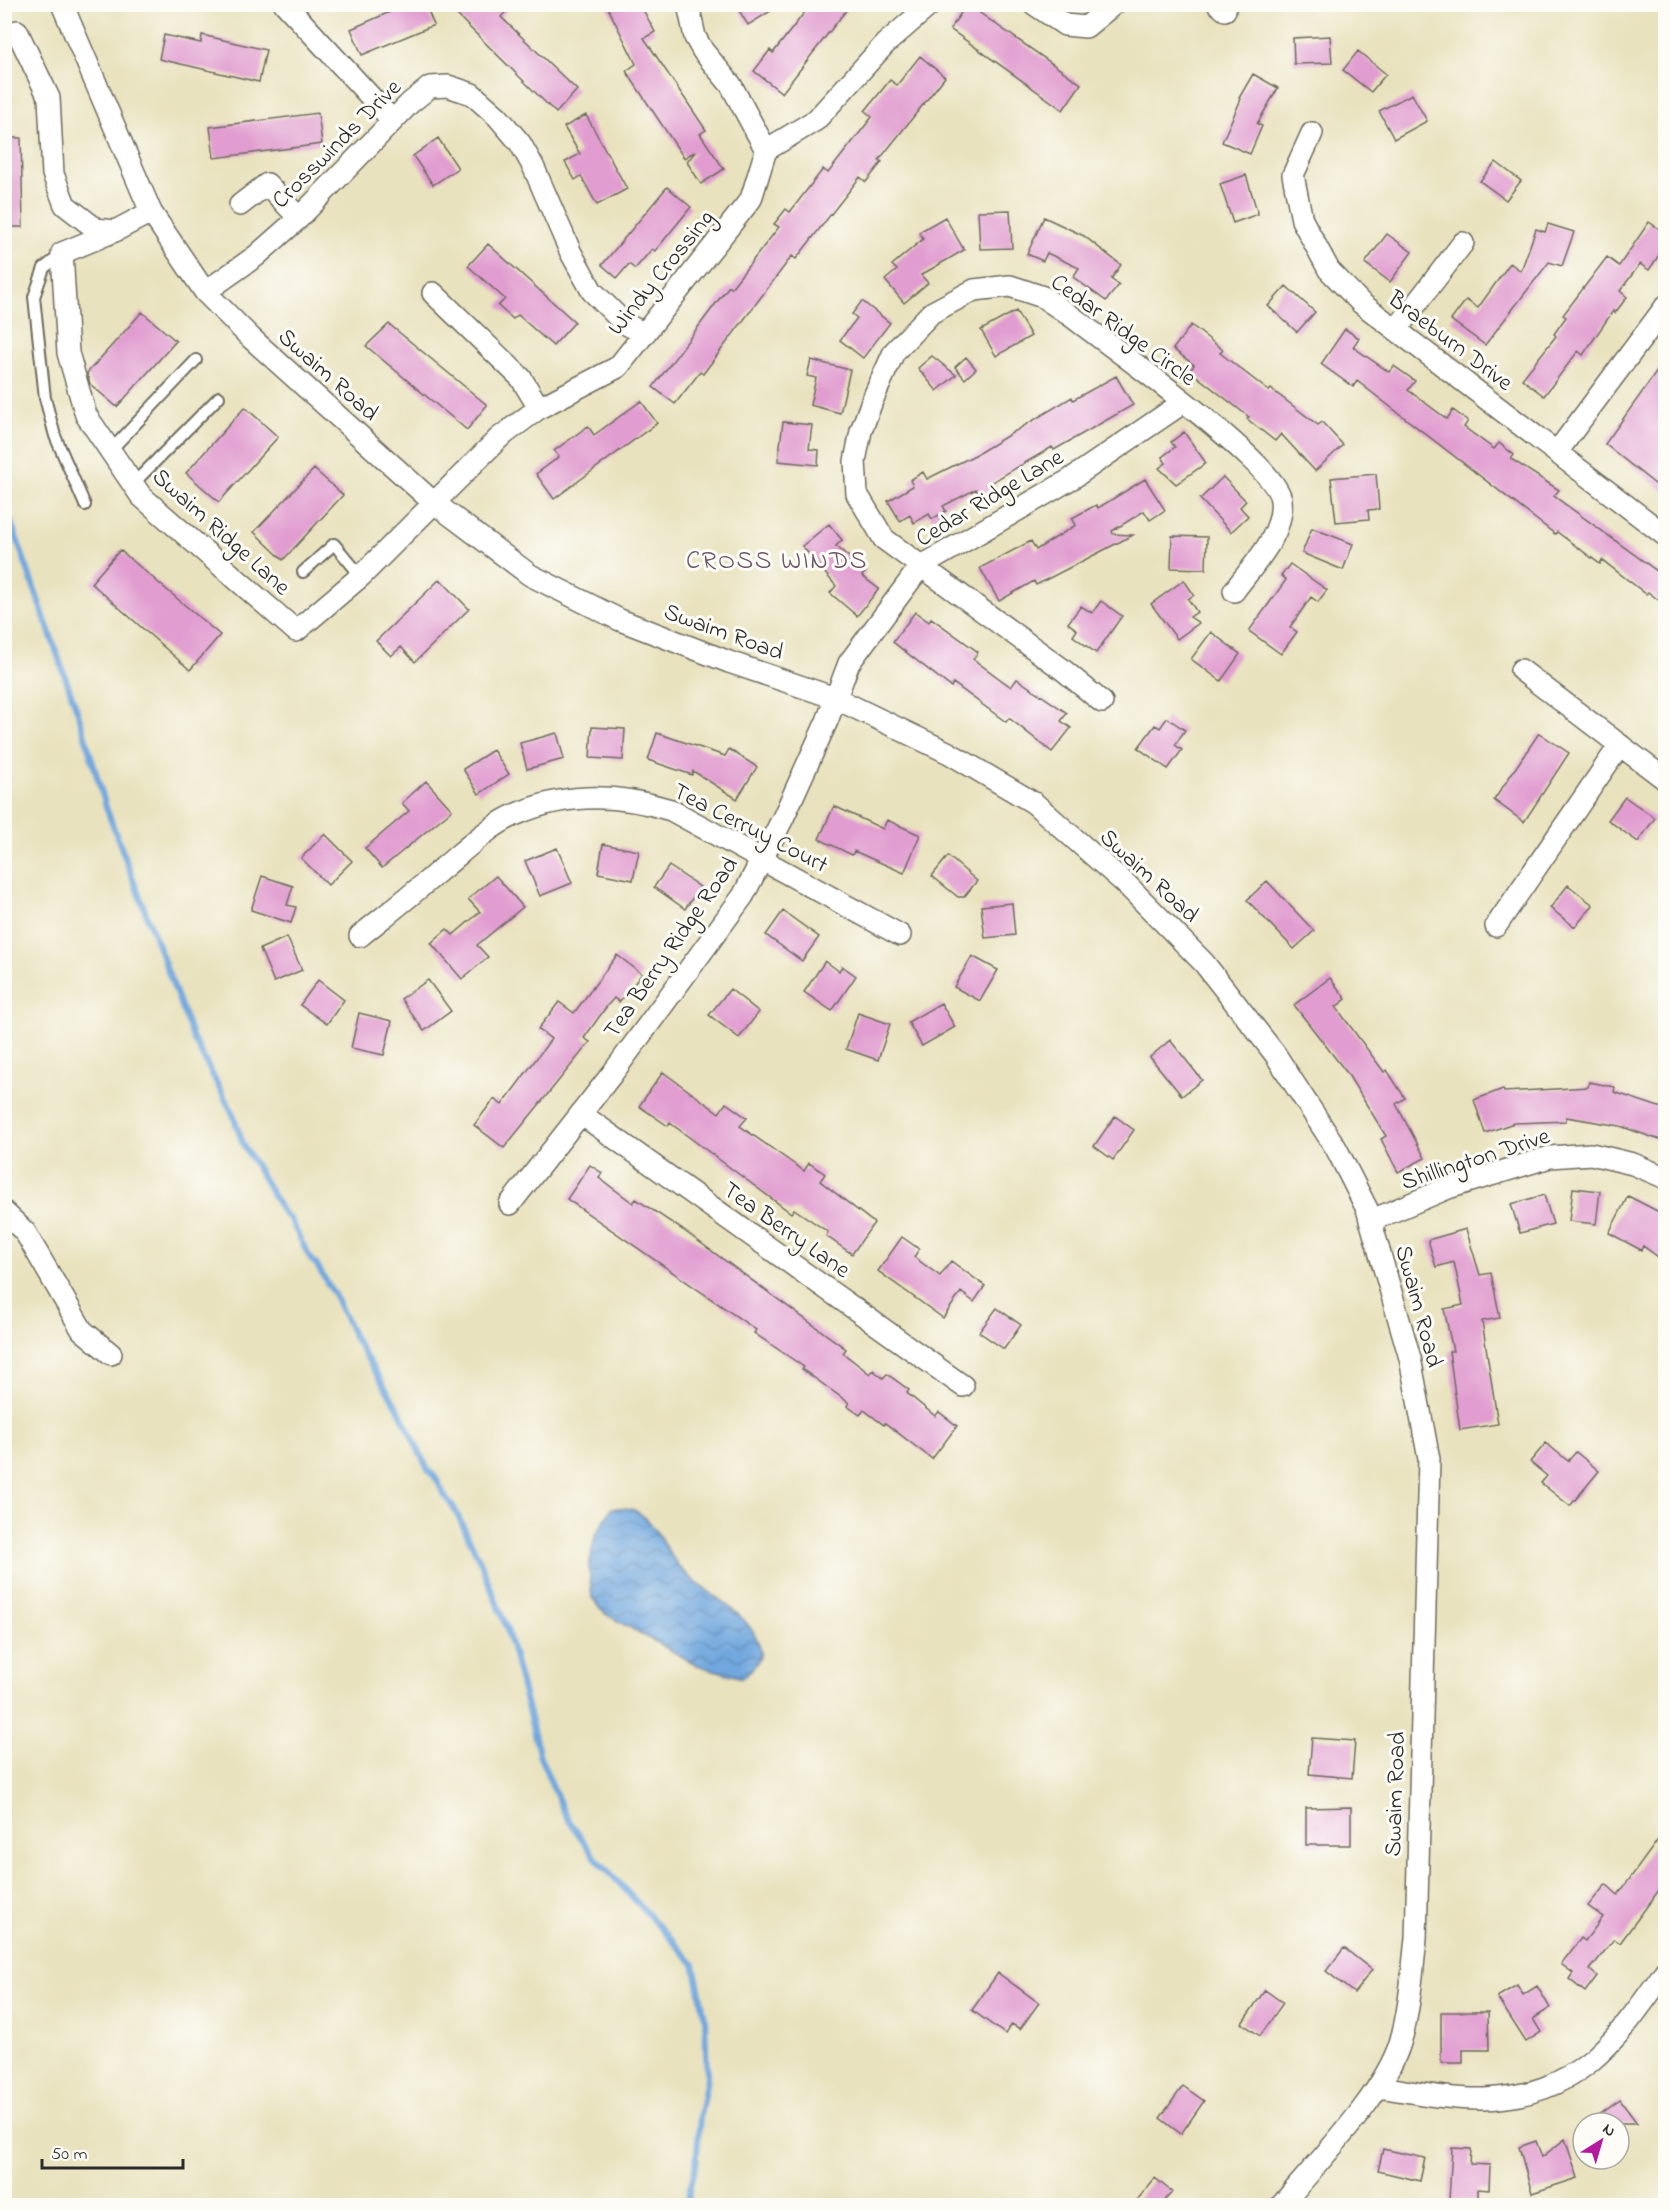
<svg xmlns="http://www.w3.org/2000/svg" width="1670" height="2210" font-family="'Indie Flower',sans-serif">
  <style>
    .water { fill: url(#water-waves); stroke: #4e6984; stroke-width: 1.5 }
    .lines { fill: none; stroke-linecap: round; stroke-linejoin: round }
    .stream { stroke: #71a7de; stroke-width: 6 }
    .building { fill: #e19dd0 }
    .lane-casing { stroke: #6e6b5e; stroke-width: 14 }
    .street-casing { stroke: #6e6b5e; stroke-width: 24 }
    .lane { stroke: #fff; stroke-width: 10 }
    .street { stroke: #fff; stroke-width: 21 }
    .labels { text-anchor: middle; stroke-width: 6; stroke-linejoin: round; paint-order: stroke }
    .street-label { font-size: 24px; fill: #2b2b2b; stroke: #fdfcf7 }
    .neighbourhood-label { font-size: 26px; letter-spacing: 1.5px; fill: #6b5365; stroke: #fdfcf7 }
  </style>
  <defs>
    <pattern id="water-waves" width="16" height="10" patternUnits="userSpaceOnUse" patternTransform="scale(1.5)"><rect width="16" height="10" fill="#71a7de"/><path d="M0 5q4-4 8 0t8 0" fill="none" stroke="#5d88b4"/></pattern>
  </defs>
  <rect width="100%" height="100%" fill="#fdfcf7"/>
  <filter id="ink" filterUnits="userSpaceOnUse"><feTurbulence type="fractalNoise" baseFrequency=".0167" numOctaves="2"/><feDisplacementMap in="SourceGraphic" scale="12" xChannelSelector="R" yChannelSelector="G"/><feConvolveMatrix kernelMatrix="1 2 1 2 8 2 1 2 1" color-interpolation-filters="sRGB"/></filter>
  <filter id="wash" filterUnits="userSpaceOnUse"><feTurbulence type="fractalNoise" baseFrequency=".008" numOctaves="4" result="noise"/><feDisplacementMap in="SourceGraphic" scale="24" xChannelSelector="R" yChannelSelector="G"/><feGaussianBlur stdDeviation="1.35" result="paint"/><feColorMatrix in="noise" values="0 0 0 0 0 0 0 0 0 0 0 0 0 0 0 0 0 1.4 0 .05"/><feComposite in="paint" operator="in"/></filter>
  <g filter="url(#wash)">
    <rect width="100%" height="100%" fill="#e9e2be"/>
    <path class="water" d="M612,1508C618,1508 628,1507 634,1510C657,1521 666,1554 683,1571C707,1595 752,1613 760,1648C763,1660 751,1671 742,1678L697,1665L605,1614L592,1598L589,1567L595,1536Z"/>
    <g class="lines">
      <path class="stream" d="M4,502L80,719L107,810L193,1038L232,1112L243,1144L284,1214L290,1219L311,1260L316,1264L335,1296L355,1339L398,1408L428,1470C441,1479 441,1497 453,1506L480,1561L507,1629L540,1757L565,1815L594,1856L694,1964L705,2018L707,2078L700,2116L696,2164L686,2206"/>
    </g>
    <g id="blocks">
      <path class="building" d="M408,4H425L434,25L362,55L351,29Z
        M465,4H513L501,17L577,90L556,113L456,14Z
        M606,4H640L655,32L644,38L706,130L700,134L724,169L701,184L687,162L696,151L684,158L626,71L636,64Z
        M735,4H782L748,25Z
        M811,4H851L782,93L754,71L770,50L773,53Z
        M967,4L1081,84L1063,110L950,29Z
        M164,35L201,43L202,35L266,50L259,82L159,59Z
        M1330,36L1332,63L1294,64L1293,38Z
        M1358,51L1386,74L1371,92L1343,70Z
        M920,56L945,77L879,160L882,162L866,182L860,177L796,259L792,256L703,374L700,372L675,404L653,387L729,286L731,288L779,227L774,224L786,209L790,212L823,169L828,173L872,117L865,111L890,80L897,85Z
        M1253,74L1278,88L1257,124L1262,126L1250,154L1222,142L1241,99L1239,98Z
        M1412,94L1427,121L1394,139L1379,111Z
        M318,113L322,144L214,158L210,127Z
        M586,115L627,189L597,205L581,176L575,180L565,162L580,154L564,127Z
        M4,138H21L23,227H4Z
        M438,138L458,168L433,185L413,156Z
        M1496,162L1521,181L1506,200L1480,181Z
        M1246,175L1258,214L1233,223L1220,184Z
        M667,187L691,207L655,251L652,249L635,269L629,264L617,278L602,265Z
        M1010,210L1012,248L980,249L978,211Z
        M945,217L964,250L921,275L928,283L904,303L885,280L897,270L892,265L923,239L919,232Z
        M1044,217L1084,236L1121,265L1111,279L1119,285L1106,301L1073,277L1079,268L1047,253L1043,261L1027,254Z
        M1649,222L1665,233V246L1649,270L1640,264L1620,291L1627,297L1615,313L1613,311L1583,355L1578,351L1544,396L1522,379L1556,336L1554,334L1566,317L1563,315L1607,257L1619,266Z
        M1548,224L1574,232L1562,266L1549,262L1485,345L1451,320L1466,300L1478,308L1510,263L1521,271L1536,229L1545,232Z
        M1387,234L1412,252L1390,282L1365,263Z
        M488,244L575,322L553,346L518,315L513,319L498,306L505,299L468,266Z
        M1286,286L1315,312L1297,332L1268,306Z
        M862,301L890,323L863,358L840,340L857,318L852,314Z
        M1016,311L1031,336L996,356L981,330Z
        M142,312L176,341L117,407L90,384L87,373Z
        M389,324L487,405L467,430L366,346Z
        M1191,325L1223,350L1220,353L1269,391L1271,389L1318,425L1322,422L1343,445L1315,471L1281,434L1275,441L1247,419L1249,417L1190,371L1194,365L1173,349Z
        M1345,329L1359,338L1353,347L1389,372L1394,366L1415,381L1408,390L1447,419L1453,410L1468,421L1464,427L1494,449L1499,443L1514,455L1511,459L1559,490L1554,496L1665,577V605L1648,592L1646,594L1602,560L1600,564L1557,532L1555,534L1357,381L1353,387L1321,364Z
        M932,356L956,375L937,391L918,368Z
        M966,357L976,369L965,379L955,367Z
        M811,360L850,370L840,413L810,405L816,378L807,376Z
        M1665,360V492L1605,444Z
        M1116,376L1133,405L1054,450L1052,447L992,482L996,488L980,497L976,489L943,506L946,511L932,519L929,514L914,523L910,515L900,521L888,501L913,486L910,480L923,472L927,479L977,454L1072,397L1073,400Z
        M641,401L657,423L554,499L536,474L559,457L554,451L588,426L594,435Z
        M245,407L278,437L219,502L186,473Z
        M783,422L812,425L809,449L819,450L818,465L778,461Z
        M1184,432L1206,463L1176,484L1159,468L1166,463L1162,457L1175,447L1171,442Z
        M314,469L343,495L283,560L254,532Z
        M1376,474L1379,509L1368,510L1369,519L1336,522L1331,478Z
        M1223,477L1246,501L1240,507L1248,516L1231,532L1200,499Z
        M1145,479L1165,510L1150,520L1144,511L1112,531L1113,534L1133,535L1036,585L1034,581L999,601L980,568L1031,541L1036,550L1076,525L1072,518L1096,505L1098,508Z
        M829,524L842,540L836,546L866,571L862,576L879,589L857,616L830,593L836,586L802,546Z
        M1312,528L1353,544L1343,570L1302,553Z
        M1172,536L1207,537L1206,569L1171,568Z
        M120,550L220,635L190,670L91,583Z
        M1290,564L1327,590L1318,602L1311,597L1290,627L1297,632L1281,654L1249,631L1286,580L1281,576Z
        M440,579L469,609L415,662L401,647L391,656L376,641Z
        M1184,580L1194,595L1188,599L1197,612L1190,617L1199,623L1177,639L1151,604Z
        M1101,601L1122,616L1096,653L1073,636L1077,630L1068,623L1081,606L1092,613Z
        M915,612L929,622L931,618L978,652L973,659L1011,687L1017,679L1067,713L1061,721L1071,728L1052,752L1009,718L1006,722L953,683L951,687L893,642Z
        M1211,632L1240,654L1221,681L1191,659Z
        M1167,718L1185,730L1175,745L1182,750L1168,769L1138,748L1155,725L1160,728Z
        M592,727L625,729L623,760L590,758Z
        M557,733L564,759L527,769L520,743Z
        M657,733L725,756L729,749L757,767L737,799L693,771L692,775L648,760Z
        M1539,733L1569,753L1524,822L1494,800Z
        M493,750L509,774L479,794L463,769Z
        M426,781L452,810L382,868L365,848L409,811L402,803Z
        M1625,797L1655,818L1638,842L1608,820Z
        M834,806L883,829L887,820L920,835L904,873L854,851L852,855L819,839Z
        M325,834L352,861L328,885L301,858Z
        M603,844L639,851L633,880L598,873Z
        M557,848L572,883L540,896L525,861Z
        M948,856L977,881L964,897H958L932,876Z
        M669,866L700,887L685,909L654,887Z
        M262,876L293,886L287,905L296,907L291,923L251,910Z
        M496,876L523,907L477,945L488,957L462,979L431,943L447,929L453,935L480,912L468,899Z
        M1267,881L1314,931L1294,949L1247,900Z
        M1568,885L1593,905L1575,927L1550,908Z
        M1012,903L1015,935L985,938L981,906Z
        M783,911L819,937L802,961L766,935Z
        M287,937L302,970L274,982L260,949Z
        M617,955L642,974L619,1002L614,998L607,1006L584,1038L590,1042L504,1148L474,1125L494,1099L502,1105L551,1039L538,1029L559,1002L574,1013Z
        M972,956L998,970L980,1001L954,987Z
        M825,961L839,971L842,966L856,976L832,1011L804,992Z
        M1330,978L1346,999L1336,1007L1384,1072L1387,1070L1405,1098L1396,1104L1425,1158L1398,1172L1381,1139L1386,1136L1347,1073L1294,1005Z
        M318,980L344,1000L327,1024L300,1005Z
        M428,980L451,1011L424,1031L401,999Z
        M730,989L759,1012L739,1038L709,1015Z
        M941,1003L955,1027L922,1046L908,1022Z
        M359,1013L392,1021L384,1055L351,1048Z
        M858,1013L890,1024L878,1060L846,1049Z
        M1170,1040L1202,1080L1182,1096L1150,1057Z
        M663,1072L719,1113L726,1103L747,1118L740,1126L804,1171L809,1163L825,1174L820,1181L874,1223L852,1254L826,1236L828,1232L794,1209L791,1213L670,1123L668,1126L639,1106Z
        M1589,1082L1615,1087L1614,1092L1665,1109V1123L1660,1140L1620,1126L1566,1117V1121L1514,1123L1485,1133L1474,1100L1503,1089L1504,1092L1588,1087Z
        M1115,1116L1134,1130L1113,1160L1094,1146Z
        M590,1165L602,1173L599,1178L633,1203L636,1199L683,1230L846,1349L843,1353L870,1374L873,1370L883,1378L887,1374L909,1390L907,1393L935,1416L939,1412L957,1426L932,1459L885,1423L884,1425L864,1410L860,1415L847,1406L849,1403L802,1369L804,1367L754,1333L756,1330L567,1199Z
        M1573,1188L1600,1191L1596,1224L1569,1221Z
        M1544,1195L1553,1224L1520,1233L1511,1204Z
        M1628,1196L1665,1215V1262L1643,1246L1641,1250L1609,1233Z
        M1466,1229L1480,1275L1491,1273L1500,1318L1482,1321L1498,1424L1460,1430L1449,1351H1453L1444,1309L1463,1305L1454,1262L1436,1267L1428,1240Z
        M902,1237L919,1249L914,1257L940,1276L951,1261L985,1286L974,1302L961,1292L943,1318L878,1271Z
        M997,1308L1021,1325L1004,1349L979,1332Z
        M1546,1443L1568,1461L1576,1452L1599,1471L1570,1506L1541,1483L1547,1476L1530,1462Z
        M1312,1738L1355,1741L1352,1778L1309,1774Z
        M1351,1807V1845H1306V1808Z
        M1665,1830V1882L1620,1943L1614,1939L1590,1970L1597,1976L1585,1992L1569,1979L1573,1973L1561,1964L1581,1938L1585,1941L1603,1917L1588,1906L1606,1884L1618,1895Z
        M1344,1948L1372,1970L1354,1993L1326,1971Z
        M998,1973L1039,2003L1020,2029L1012,2024L1005,2034L972,2010Z
        M1517,1985L1523,1995L1537,1986L1550,2008L1533,2019L1541,2032L1526,2042L1497,1997Z
        M1265,1990L1283,2003L1260,2036L1242,2023Z
        M1441,2012H1488L1489,2050H1463V2063H1441Z
        M1183,2086L1204,2101L1181,2134L1160,2118Z
        M1620,2100L1637,2123H1588Z
        M1565,2139L1578,2178L1532,2193L1519,2147L1536,2141L1542,2157Z
        M1452,2148L1471,2149L1470,2164L1490,2165L1489,2190L1478,2189V2202L1449,2200Z
        M1383,2149L1425,2158L1420,2181L1378,2171Z
        M1155,2178L1172,2192L1161,2205H1133Z"/>
    </g>
  </g>
  <g filter="url(#ink)">
    <use href="#blocks" fill-opacity="0" stroke="#6e6b5e" stroke-width="1.5"/>
    <g class="lines">
      <defs>
        <path id="lane" d="M62,254L44,268L34,297L45,398L55,436L85,505
          M110,451L196,360
          M132,485L219,397
          M303,572L334,544L361,576"/>
        <path id="street" d="M62,4L151,212L205,292L251,338L433,502L530,575L620,620L729,662L835,698L949,753L1034,803L1127,885L1204,963L1275,1054L1336,1148L1367,1209L1410,1358L1429,1459L1416,1939C1412,1973 1410,2010 1400,2043C1384,2095 1317,2162 1281,2206
          M285,4L392,120
          M1034,4L1065,25L1086,27L1114,4
          M1218,4L1225,10
          M17,31L49,98L53,174L65,205L96,229L115,231
          M1312,133L1293,175L1302,220L1329,270L1361,303L1666,536
          M766,150L816,120L885,44L931,4
          M240,205L267,184L299,218
          M151,212L115,231L62,253L68,353L86,415L141,496L296,631L361,576L499,438L539,408L618,367L751,199L766,150L731,85L703,51L695,37L688,4
          M205,292L256,256L299,218L410,103L430,87L448,86L472,94L498,117L520,143L533,166L571,253L592,291L624,323L643,333
          M433,293L521,378L539,408
          M1396,330L1463,243
          M1557,452L1666,306
          M1521,670L1666,780
          M1102,702L1062,669L884,539L857,494L855,461L861,431L872,401L894,352L931,313L974,290L1010,286L1043,297L1071,316C1107,344 1277,463 1281,500C1285,534 1252,566 1234,591
          M1496,926L1620,745
          M360,936C386,915 413,894 438,872C463,852 489,825 519,813C569,792 620,794 671,810L900,935
          M581,1114L963,1386
          M510,1204L612,1074L743,896L783,818L827,721L849,663L920,567L1071,479L1184,402
          M4,1212L25,1232L82,1330L111,1354
          M1370,1221L1448,1188L1550,1157L1591,1154L1633,1164L1666,1178
          M1379,2087C1414,2092 1450,2100 1484,2099C1580,2095 1615,2042 1666,1970"/>
      </defs>
      <use href="#lane" class="lane-casing"/>
      <use href="#street" class="street-casing"/>
      <use href="#lane" class="lane"/>
      <use href="#street" class="street"/>
    </g>
  </g>
  <g class="labels">
    <g class="street-label">
      <text transform="translate(336 143) rotate(-45)" y="8">Crosswinds Drive</text>
      <text transform="translate(660 272) rotate(-51)" y="8">Windy Crossing</text>
      <text transform="translate(1124 329) rotate(36)" y="8">Cedar Ridge Circle</text>
      <text transform="translate(1451 340) rotate(37)" y="8">Braeburn Drive</text>
      <text transform="translate(329 374) rotate(42)" y="8">Swaim Road</text>
      <text transform="translate(989 497) rotate(-31)" y="8">Cedar Ridge Lane</text>
      <text transform="translate(222 531) rotate(42)" y="8">Swaim Ridge Lane</text>
      <text transform="translate(724 631) rotate(20)" y="8">Swaim Road</text>
      <text transform="translate(751 827) rotate(27)" y="8">Tea Cerruy Court</text>
      <text transform="translate(1150 875) rotate(43)" y="8">Swaim Road</text>
      <text transform="translate(670 947) rotate(-55)" y="8">Tea Berry Ridge Road</text>
      <text transform="translate(1475 1158) rotate(-18)" y="8">Shillington Drive</text>
      <text transform="translate(787 1229) rotate(35)" y="8">Tea Berry Lane</text>
      <text transform="translate(1420 1306) rotate(75)" y="8">Swaim Road</text>
      <text transform="translate(1394 1794) rotate(-88)" y="8">Swaim Road</text>
    </g>
    <g class="neighbourhood-label">
      <text x="777" y="568">CROSS WINDS</text>
    </g>
  </g>
  <rect width="1670" height="2210" fill="none" stroke="#fdfcf7" stroke-width="24"/>
  <g transform="translate(1601 2141) rotate(37)"><circle r="28" fill="#fdfcf7" stroke="#a9a8a5" stroke-width="1.5"/>
  <path d="M0-4.5L10 22L0 15L-10 22Z" fill="#b5179e"/>
  <text y="-9" font-size="16" font-weight="bold" text-anchor="middle" fill="#2b2b2b">N</text>
  </g>
  <path d="M42 2159v9h141v-9" fill="none" stroke="#2b2b2b" stroke-width="3"/>
  <text x="51" y="2159" font-size="18" fill="#2b2b2b" stroke="#fdfcf7" stroke-width="4.5" paint-order="stroke">50 m</text>
</svg>
